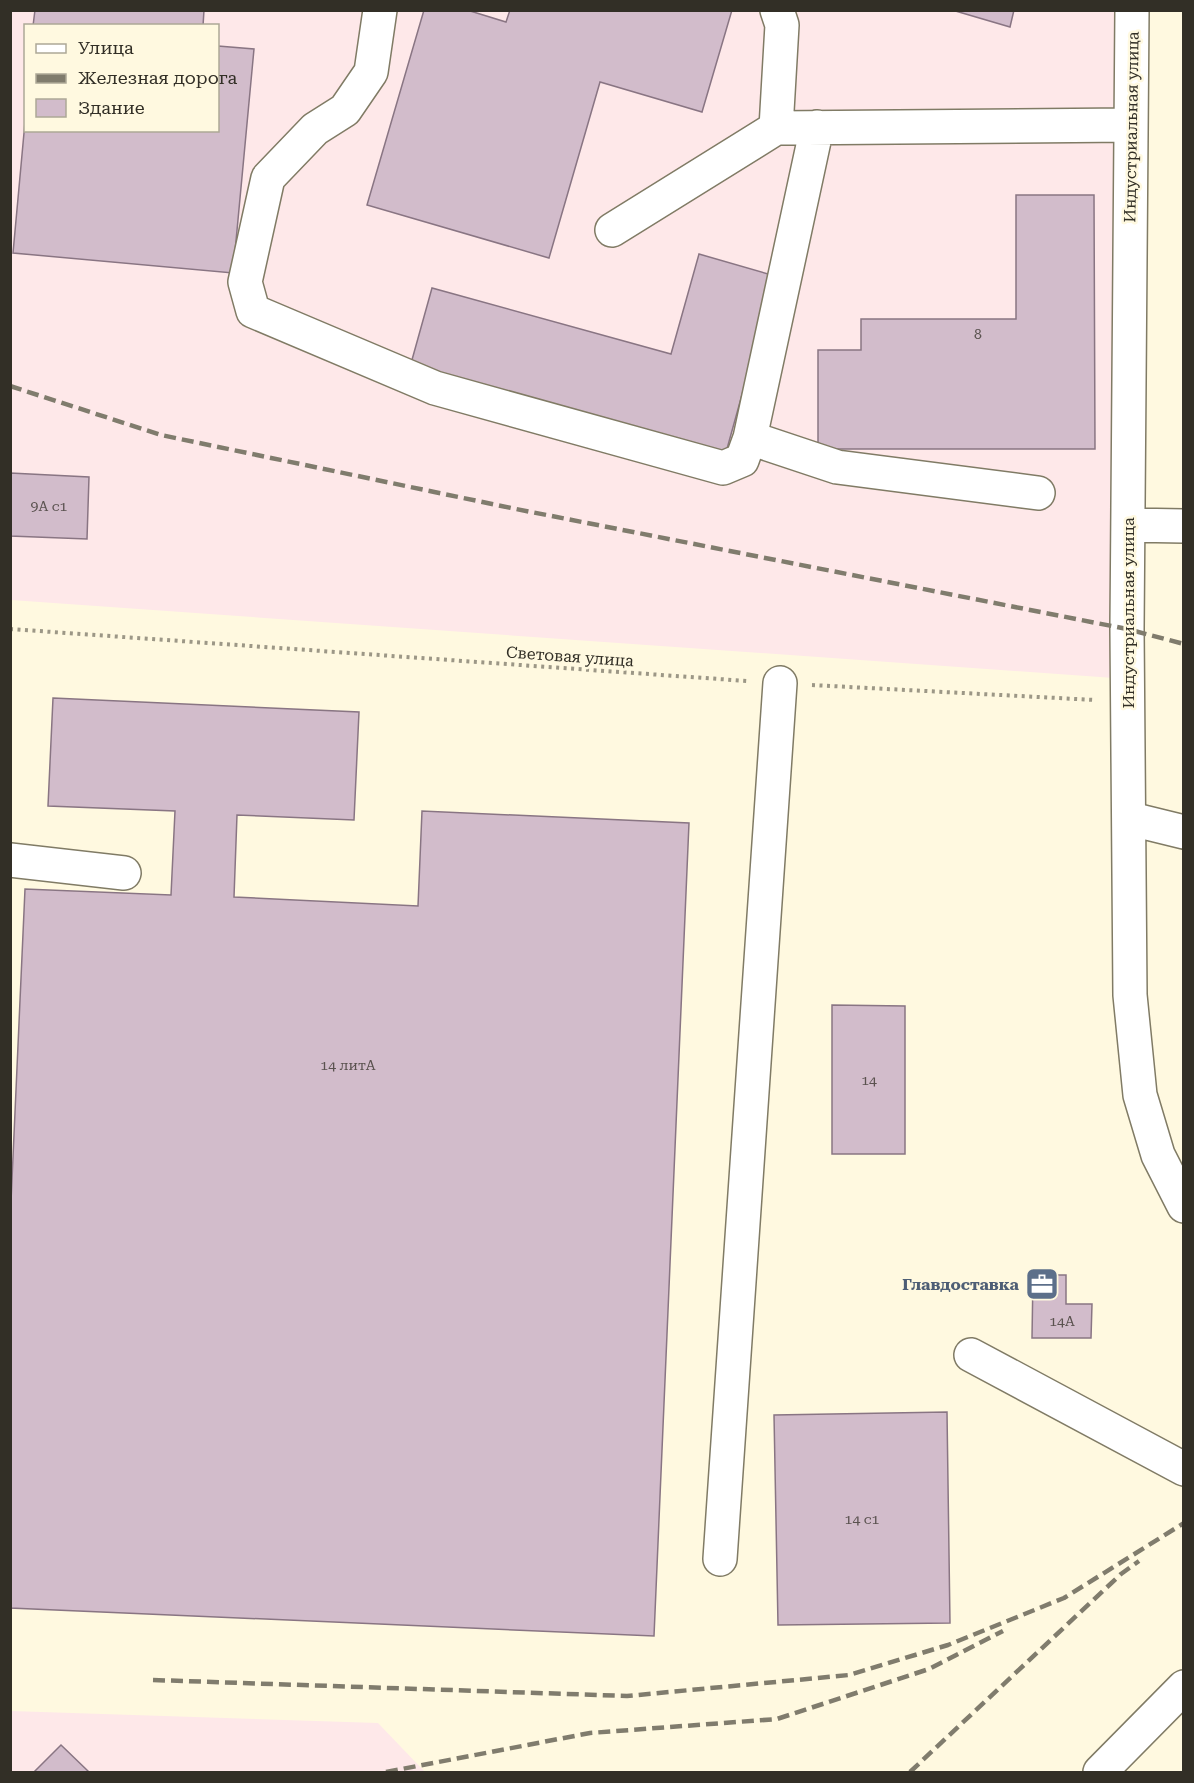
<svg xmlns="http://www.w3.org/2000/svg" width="1194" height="1783" font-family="'Roboto Serif',serif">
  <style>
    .industrial { fill: #fee8e9; fill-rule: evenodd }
    .building { fill: #d2bccb; stroke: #897583; stroke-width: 1.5 }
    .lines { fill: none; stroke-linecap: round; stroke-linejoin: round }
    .minor-casing { stroke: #807b65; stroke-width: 36 }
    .path { stroke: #9c9786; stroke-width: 4; stroke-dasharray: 3 4.5; stroke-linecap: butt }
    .minor { stroke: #fff; stroke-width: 33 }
    .rail { stroke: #807c6d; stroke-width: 4.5; stroke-dasharray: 12 6; stroke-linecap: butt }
    .labels { text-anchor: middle; stroke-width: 5; stroke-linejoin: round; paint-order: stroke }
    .number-label { font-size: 14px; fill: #5a524f }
    .street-label { font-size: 16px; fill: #322f26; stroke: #fff9e0 }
    .service-label { font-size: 16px; font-weight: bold; fill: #4e5e75; stroke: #fff9e0; text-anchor: end }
  </style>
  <rect width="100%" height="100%" fill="#fff9e0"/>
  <path class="industrial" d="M10,11H1127L1128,679L11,600ZM26,26H218V130H26Z
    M11,1711L378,1723L425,1772H11Z"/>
  <path class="building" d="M35,10H204L203,26H33Z
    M424,10H467L506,22L510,10H732L702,112L600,82L549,258L367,205Z
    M952,10H1014L1010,27Z
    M218,46L254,49L233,273L13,253L26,111V130H218Z
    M1016,195H1094L1095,449H818V350H861V319H1016Z
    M699,254L775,276L725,456L410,367L432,288L671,354Z
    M10,473L89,477L87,539L10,536Z
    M53,698L359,712L354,820L237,815L234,897L418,906L422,811L689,823L654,1636L10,1608V1224L25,889L171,895L175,811L48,806Z
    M832,1005L905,1006V1154H832Z
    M1033,1275H1066V1304H1092L1091,1338H1032Z
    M947,1412L950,1623L778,1625L774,1415Z
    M61,1745L89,1772H34Z"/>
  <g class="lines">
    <defs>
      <path id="minor" d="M380,10L371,72L345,110L315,129L268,178L245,282L253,311L435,388L723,468L742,460L750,438
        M1132,10L1127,629L1130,995L1140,1095L1158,1155L1184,1206
        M817,127L750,438L837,467L1038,493
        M776,128L782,25L777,10
        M612,230L776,128L1130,125
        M1128,525L1184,526
        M1131,819L1184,832
        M10,860L124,873
        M971,1355L1184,1469
        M720,1559L780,683
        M1100,1772L1184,1687"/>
    </defs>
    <use href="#minor" class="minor-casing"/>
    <path class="path" d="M10,629L747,681
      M812,685L1095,700"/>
    <use href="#minor" class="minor"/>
    <path class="rail" d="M10,386L161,435L516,509L1127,629L1184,644
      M153,1680L627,1696L849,1675L948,1645L1064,1598L1184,1523
      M386,1772L590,1733L777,1719L929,1669L1003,1631
      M910,1772L1121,1574L1139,1561"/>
  </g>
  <defs>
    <symbol id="office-square" viewBox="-11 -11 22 22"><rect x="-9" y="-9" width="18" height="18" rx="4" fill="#5c6f8a" stroke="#fff9e0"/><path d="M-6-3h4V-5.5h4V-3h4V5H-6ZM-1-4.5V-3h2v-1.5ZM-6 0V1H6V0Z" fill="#fff"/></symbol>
  </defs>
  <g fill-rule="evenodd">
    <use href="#office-square" x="1023" y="1265" width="38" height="38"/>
  </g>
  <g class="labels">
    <g class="number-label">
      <text x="978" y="339">8</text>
      <text x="49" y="511">9А с1</text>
      <text x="348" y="1070">14 литА</text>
      <text x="869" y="1085">14</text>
      <text x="1062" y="1326">14А</text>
      <text x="862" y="1524">14 с1</text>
    </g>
    <g class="street-label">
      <text transform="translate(1131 127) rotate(-89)" y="6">Индустриальная улица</text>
      <text transform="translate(1128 613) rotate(-90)" y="6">Индустриальная улица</text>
      <text transform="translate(570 656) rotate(4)" y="6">Световая улица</text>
    </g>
    <g class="service-label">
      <text x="1019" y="1290">Главдоставка</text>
    </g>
  </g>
  <rect width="1194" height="1783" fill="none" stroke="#322f26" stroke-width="24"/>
  <rect x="24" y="24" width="195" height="108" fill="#fff9e0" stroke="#ada896" stroke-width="1.5"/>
  <rect x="36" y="44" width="30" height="9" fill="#ffffff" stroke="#ada896" stroke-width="1.5"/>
  <text x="78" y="54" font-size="18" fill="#322f26">Улица</text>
  <rect x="36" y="74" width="30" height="9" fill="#807c6d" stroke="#ada896" stroke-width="1.5"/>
  <text x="78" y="84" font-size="18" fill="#322f26">Железная дорога</text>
  <rect x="36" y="99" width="30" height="18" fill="#d2bccb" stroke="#ada896" stroke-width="1.5"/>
  <text x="78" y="114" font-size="18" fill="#322f26">Здание</text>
</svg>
